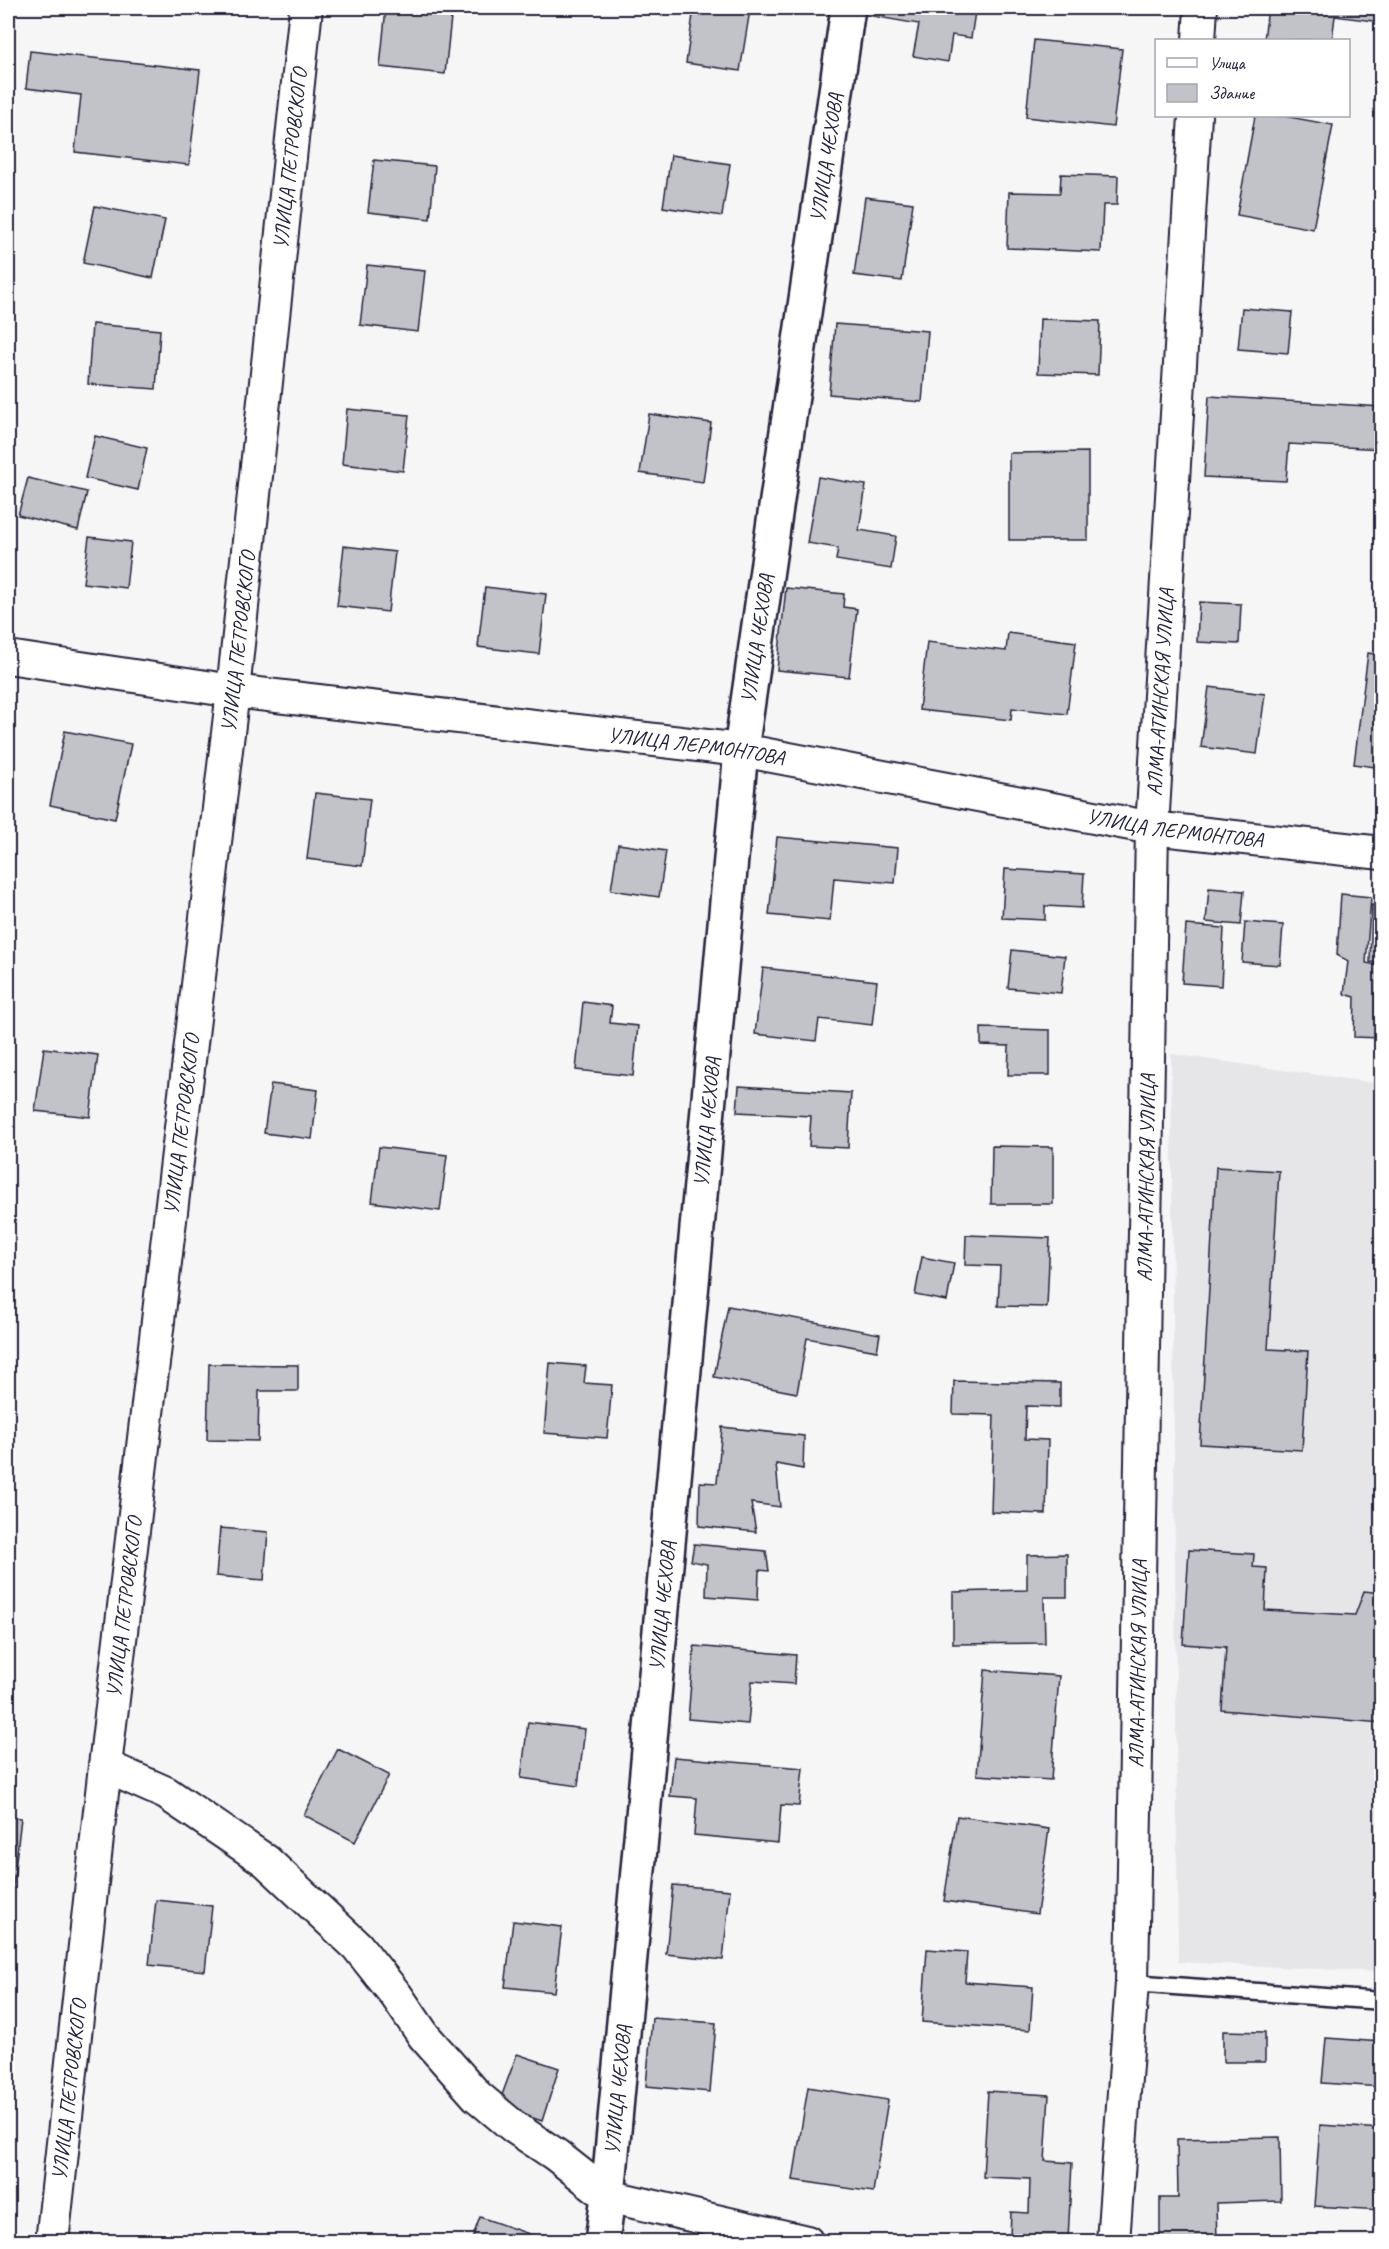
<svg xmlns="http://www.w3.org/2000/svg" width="1389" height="2249" font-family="Caveat,sans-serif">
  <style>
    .built { fill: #e6e6e9 }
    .building { fill: #c2c2c9; stroke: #22223b; stroke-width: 1.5 }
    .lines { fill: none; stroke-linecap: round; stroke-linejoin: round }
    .service-casing { stroke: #22223b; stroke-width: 21 }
    .minor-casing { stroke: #22223b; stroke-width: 36 }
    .tertiary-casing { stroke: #22223b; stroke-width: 38 }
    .service { stroke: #fff; stroke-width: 16 }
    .minor { stroke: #fff; stroke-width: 32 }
    .tertiary { stroke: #fff; stroke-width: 33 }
    .labels { text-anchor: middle; stroke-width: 4.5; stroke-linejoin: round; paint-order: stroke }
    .street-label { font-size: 21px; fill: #22223b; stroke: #fff }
  </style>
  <rect width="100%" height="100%" fill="#f6f6f7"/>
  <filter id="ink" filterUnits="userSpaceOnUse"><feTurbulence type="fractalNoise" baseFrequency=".0167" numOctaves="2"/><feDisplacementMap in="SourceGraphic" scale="12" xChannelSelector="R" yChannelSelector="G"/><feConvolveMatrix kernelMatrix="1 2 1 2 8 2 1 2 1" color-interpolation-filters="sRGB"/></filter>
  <g filter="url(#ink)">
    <path class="built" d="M1171,1054L1381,1084V1972L1178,1962Z"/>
    <path class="building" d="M386,8H452L445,74L380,67Z
      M694,8H730L750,10L740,71L686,63Z
      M873,8H948L975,12L971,38L952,35L948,62L913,56L919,24L872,16Z
      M1268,8H1382V18L1381,22L1335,16L1332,40H1264Z
      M1034,40L1122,49L1113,127L1026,117Z
      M30,51L200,70L189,165L75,152L81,95L26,88Z
      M1255,116H1284L1333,125L1313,229L1237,215Z
      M671,155L730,164L722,216L663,207Z
      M374,160L435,166L430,219L368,212Z
      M1061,174L1118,176L1117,205H1103L1101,252L1007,248L1009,192L1060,193Z
      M865,197L913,203L902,281L854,275Z
      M95,206L165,220L153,278L83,263Z
      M367,265L425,271L418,332L360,325Z
      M1242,308L1292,312L1288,353L1238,349Z
      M1040,319L1100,321L1098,375L1038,373Z
      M92,324L160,330L156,389L88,384Z
      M835,324L928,331L922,402L829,394Z
      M1209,396L1382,407V449L1289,444L1286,481L1204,477Z
      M347,409L409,415L403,471L342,464Z
      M649,414L711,423L703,482L640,473Z
      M95,436L147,448L138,490L85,478Z
      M1088,452V540H1009V453Z
      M818,477L866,485L859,530L896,536L891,569L836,560L838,548L807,543Z
      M28,478L87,492L78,530L18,515Z
      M89,537L131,542L126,588L83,583Z
      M344,546L395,552L388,612L337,606Z
      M485,587L546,594L539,654L478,647Z
      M786,588L844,594L843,607L857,609L849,677L777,670Z
      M1199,602L1241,604L1239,644L1197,642Z
      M1008,633L1076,642L1067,714L1012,708L1011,720L919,710L927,642L1006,651Z
      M1368,653L1382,655V768L1354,764Z
      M1209,687L1265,694L1257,754L1201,747Z
      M65,731L131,744L115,819L50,805Z
      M315,793L370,799L362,866L307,859Z
      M777,837L898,848L895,883L834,878L830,921L769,915Z
      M618,844L666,851L659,897L611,890Z
      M1005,869L1084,874L1082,908L1045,906V920L1002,918Z
      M1209,888L1244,891L1241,925L1206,922Z
      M1341,894L1371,897L1366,963L1382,966V1038L1354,1037L1355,997L1344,994L1348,961L1337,955Z
      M1372,905H1382V963L1370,962Z
      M1245,922L1283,925L1280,965L1242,962Z
      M1186,925L1224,928L1221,986L1182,983Z
      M1012,950L1065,956L1061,993L1008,988Z
      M763,968L877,981L872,1025L819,1019L816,1041L755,1034Z
      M583,1002L612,1006L610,1023L638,1026L633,1076L576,1070Z
      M981,1028L1050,1030V1075H1008L1009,1046L981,1045Z
      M44,1048L98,1055L90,1117L35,1111Z
      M271,1084L318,1090L312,1139L264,1133Z
      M739,1086L851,1093L848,1148L809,1146L811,1116L737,1112Z
      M992,1146L1053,1147V1204H991Z
      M379,1147L447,1155L440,1211L372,1202Z
      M1216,1167L1279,1171L1268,1349L1308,1351L1302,1450L1200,1444Z
      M966,1235L1050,1238L1047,1307L998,1306L1000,1266L965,1265Z
      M922,1257L954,1263L947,1301L915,1295Z
      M728,1306L880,1334L877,1351L807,1338L797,1393L714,1377Z
      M550,1363L586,1366L584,1383L612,1385L607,1438L544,1433Z
      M209,1364L298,1365V1391H259L258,1441L207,1440Z
      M954,1381L1060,1383V1407L1026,1406L1025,1439L1048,1440L1046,1514L991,1512L994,1415L953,1414Z
      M722,1427L804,1436L803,1469L776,1464L780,1507L751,1503L756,1532L699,1526L700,1482L717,1483Z
      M220,1528L268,1532L264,1580L216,1576Z
      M694,1544L766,1551L769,1571L759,1570L758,1600L706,1596L707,1564L691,1561Z
      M1189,1550L1254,1554L1253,1567L1267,1568L1265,1610L1355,1615L1364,1591L1382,1593V1723L1222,1710L1226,1647L1183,1644Z
      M1067,1554V1597H1044L1045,1643L953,1644V1592L1027,1590V1555Z
      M694,1646L796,1655L794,1684L752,1681L748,1724L688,1719Z
      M985,1670L1059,1676L1051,1780L977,1775Z
      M528,1722L585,1729L578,1786L521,1778Z
      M338,1749L389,1775L355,1842L304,1815Z
      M674,1757L803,1768L799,1806L781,1805L778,1843L694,1835L697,1798L670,1796Z
      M957,1816L1049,1829L1037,1914L944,1901Z
      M8,1817L21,1818L9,1921L8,1920Z
      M673,1885L730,1890L723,1960L666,1954Z
      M156,1900L212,1906L205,1971L149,1965Z
      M513,1921L562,1927L554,1992L505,1987Z
      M927,1949L967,1952L965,1982L1033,1987L1030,2030L922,2022Z
      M652,2018L716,2023L710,2092L646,2086Z
      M1223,2031L1265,2032V2062H1223Z
      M1326,2038L1382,2042V2087L1322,2083Z
      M517,2054L559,2068L542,2121L498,2106Z
      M808,2087L888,2100L873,2192L793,2180Z
      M988,2091L1049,2095L1045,2161L1072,2163L1068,2239L1010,2236L1011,2212L1029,2213L1030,2179L983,2177Z
      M1320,2125L1382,2129V2210L1314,2206Z
      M1280,2137L1281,2201L1216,2203L1217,2242H1160V2198H1178L1177,2139Z
      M480,2217L535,2236L533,2242H471Z"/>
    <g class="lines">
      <defs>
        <path id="service" d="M1132,1983L1382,2001"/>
        <g id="minor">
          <path d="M1199,40L1201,8"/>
          <path id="s1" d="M8,657L233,691L741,750L1152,828L1382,853"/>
          <path d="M105,1766L166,1793L266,1861L357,1946L396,1995L424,2036L477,2096L514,2127L556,2155L608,2196L807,2242"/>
          <path id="s2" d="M52,2242L105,1766L233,691L306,8"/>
          <path id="s3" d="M1113,2242L1132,1983L1152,828L1195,116"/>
        </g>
        <g id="tertiary">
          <path id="s4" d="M602,2242L608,2196L741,750L848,8"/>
        </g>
      </defs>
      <use href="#service" class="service-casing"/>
      <use href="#minor" class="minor-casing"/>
      <use href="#tertiary" class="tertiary-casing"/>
      <use href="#service" class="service"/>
      <use href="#minor" class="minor"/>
      <use href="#tertiary" class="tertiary"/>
    </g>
  </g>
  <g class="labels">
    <g class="street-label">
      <text dy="7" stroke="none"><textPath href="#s4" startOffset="2097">УЛИЦА ЧЕХОВА</textPath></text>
      <text dy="7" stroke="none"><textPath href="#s2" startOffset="2097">УЛИЦА ПЕТРОВСКОГО</textPath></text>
      <text dy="7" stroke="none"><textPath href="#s4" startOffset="1611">УЛИЦА ЧЕХОВА</textPath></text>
      <text dy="7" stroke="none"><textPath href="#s2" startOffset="1611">УЛИЦА ПЕТРОВСКОГО</textPath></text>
      <text dy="7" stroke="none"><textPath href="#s3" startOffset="1551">АЛМА-АТИНСКАЯ УЛИЦА</textPath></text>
      <text dy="7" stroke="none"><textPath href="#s1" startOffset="694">УЛИЦА ЛЕРМОНТОВА</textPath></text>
      <text dy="7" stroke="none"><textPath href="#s1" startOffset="1180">УЛИЦА ЛЕРМОНТОВА</textPath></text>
      <text dy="7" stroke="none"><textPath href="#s4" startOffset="1125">УЛИЦА ЧЕХОВА</textPath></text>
      <text dy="7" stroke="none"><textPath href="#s2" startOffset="1125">УЛИЦА ПЕТРОВСКОГО</textPath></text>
      <text dy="7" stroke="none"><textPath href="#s3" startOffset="1065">АЛМА-АТИНСКАЯ УЛИЦА</textPath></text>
      <text dy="7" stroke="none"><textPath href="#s4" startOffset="639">УЛИЦА ЧЕХОВА</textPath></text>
      <text dy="7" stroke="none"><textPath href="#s2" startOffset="639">УЛИЦА ПЕТРОВСКОГО</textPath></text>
      <text dy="7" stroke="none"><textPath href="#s3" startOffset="579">АЛМА-АТИНСКАЯ УЛИЦА</textPath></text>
      <text dy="7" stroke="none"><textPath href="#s2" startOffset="153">УЛИЦА ПЕТРОВСКОГО</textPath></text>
      <text dy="7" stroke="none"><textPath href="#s4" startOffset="153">УЛИЦА ЧЕХОВА</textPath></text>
    </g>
  </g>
  <rect width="1389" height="2249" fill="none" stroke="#fff" stroke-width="30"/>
  <rect x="15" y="15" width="1359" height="2219" fill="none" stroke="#22223b" stroke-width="2" filter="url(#ink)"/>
  <rect x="1155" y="39" width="195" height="78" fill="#ffffff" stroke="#a7a7b1" stroke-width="1.5"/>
  <rect x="1167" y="58" width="30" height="9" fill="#ffffff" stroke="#a7a7b1" stroke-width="1.5"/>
  <text x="1209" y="69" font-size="18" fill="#22223b">Улица</text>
  <rect x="1167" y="84" width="30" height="18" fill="#c2c2c9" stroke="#a7a7b1" stroke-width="1.5"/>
  <text x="1209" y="99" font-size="18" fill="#22223b">Здание</text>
</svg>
